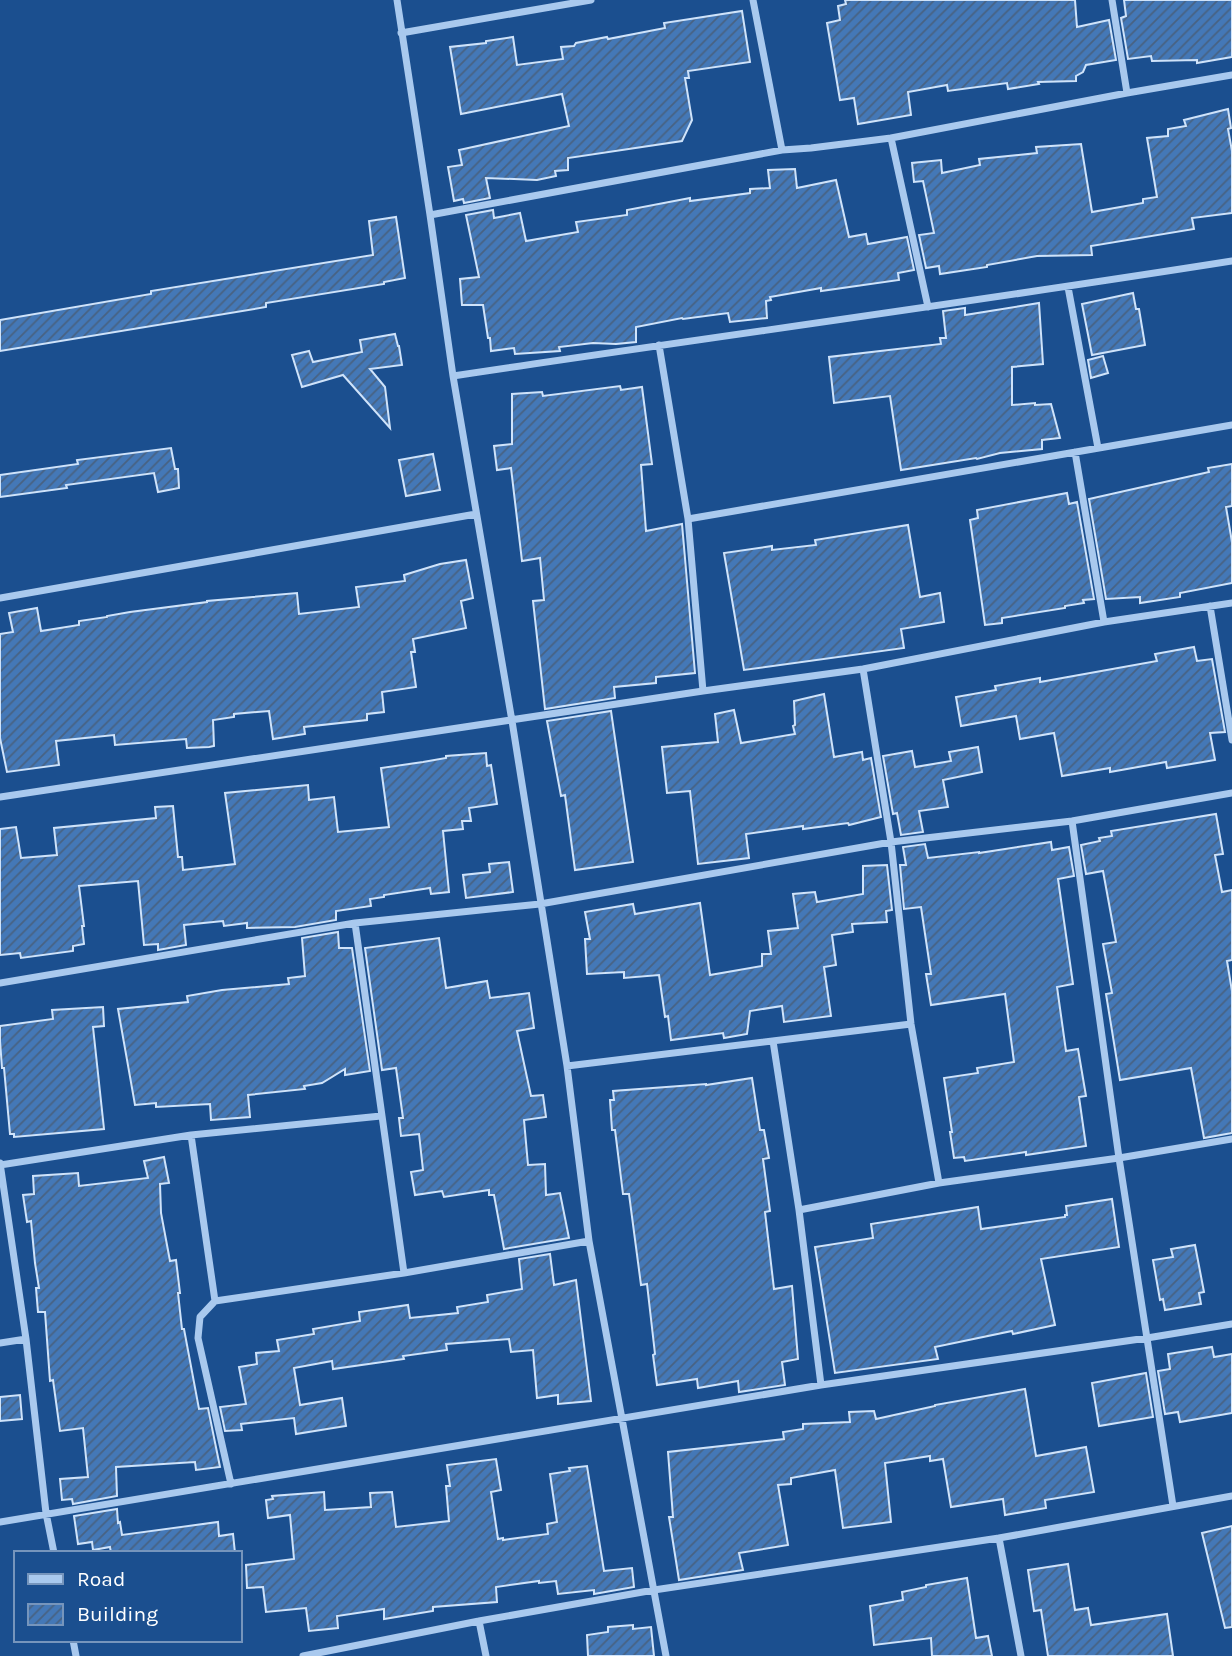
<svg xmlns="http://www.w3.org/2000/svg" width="1232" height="1656" font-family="Karla,sans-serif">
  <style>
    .building { fill: url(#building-hatch); stroke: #cfe3fa; stroke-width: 2 }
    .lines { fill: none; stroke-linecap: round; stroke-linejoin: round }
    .street { stroke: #a9c9ee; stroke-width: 7 }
  </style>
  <defs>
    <pattern id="building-hatch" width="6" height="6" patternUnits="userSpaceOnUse" patternTransform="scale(1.75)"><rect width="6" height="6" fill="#4478b7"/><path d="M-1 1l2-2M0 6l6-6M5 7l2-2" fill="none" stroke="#486282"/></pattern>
  </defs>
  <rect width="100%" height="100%" fill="#1b4f8f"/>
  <path class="building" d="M845,0H1075L1077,27L1109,20L1116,60L1086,65L1083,72L1076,76V81L1038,82L1039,84L1008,89L1007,83L948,91L947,85L908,92L911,115L858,124L854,98L840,100L827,23L840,20L838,6L846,4Z
    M1124,0H1232V57L1197,63V60L1152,61L1151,56L1128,59L1121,18L1126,16Z
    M742,11L750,62L688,71L689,78H685L692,120L682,141L568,158V170L555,171L556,176L537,180L486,178L490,198L464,203L463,199L454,201L448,167L462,165L459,150L569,126L562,94L461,114L450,47L486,43V41L513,37L517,65L563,59L561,47L574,46L576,43L607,37L608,39L665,28L664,23Z
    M1228,109L1231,128L1228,129L1232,151V213L1192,218L1194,229L1091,246L1092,255L1037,256L987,265V267L940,274L939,266L926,268L919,235L934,233L923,181L914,182L912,163L941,160L942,173L980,165L979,159L1037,153L1036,147L1081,144L1092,212L1143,203V199L1157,197L1147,138L1168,136V129L1186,126L1184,120Z
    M795,169L797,188L836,180L849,237L866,234L868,244L907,237L914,270L898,273L899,280L821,291V288L770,297L771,300L766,301L767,318L730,322L728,313L683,319L682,318L636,327V342L616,344L593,343L559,347L560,351L515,354L514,348L491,351L490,338H488L483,305H462L460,279L479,277L466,215L493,210L494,218L520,213L526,241L578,232L576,222L627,215V210L690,198V201L750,193V189L770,188L768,170Z
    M396,217L405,278L384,282V284L266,303V307L0,351V320L151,294V291L373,255L369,221Z
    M1133,293L1136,309H1139L1145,345L1092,355L1082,304Z
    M1039,303L1043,364L1012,367V405L1035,403V405L1051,404L1060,438L1042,440V449L1000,453L977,459L976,458L901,470L890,396L834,403L829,357L941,344L940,338H946L943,311L965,308V315Z
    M395,334L398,346H399L402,365L370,369L385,387L390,428L343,375L302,387L292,355L309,351L313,362L362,352L360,340Z
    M1103,356L1108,373L1091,378L1088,360Z
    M620,386L621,390L642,387L652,464L641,465L646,531L682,524L695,673L656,677V683L614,687L615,698L545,709L533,601L544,600L540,558L522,561L511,468L497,470L494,446L512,444V394L542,392L543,396Z
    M171,448L175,469H178L179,488L158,492L154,473L66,485L67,488L0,497V475L78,464L77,460Z
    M433,454L440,490L406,496L399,460Z
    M1232,464V506L1226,507L1232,542V583L1180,593V597L1140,603V597L1106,599L1089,499L1209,472L1208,468Z
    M1067,493L1069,504L1077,502L1094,599L1083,600L1084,603L1065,606V608L1002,618V623L985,625L970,520L978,518L977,510Z
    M908,525L920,597L940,593L944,622L901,629L904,648L744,670L724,553L772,546V550L816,545L815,540Z
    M466,560L473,598L461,601L466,628L413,639L415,652H411L416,687L382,692L384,712L367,714V720L304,727L305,734L273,739L269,711L234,714V717L213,720L214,746L209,747L187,748L186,739L115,745L114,735L56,741L59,765L7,772L0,738V634L13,632L9,613L37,608L41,631L79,625V621L107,617V616L130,612L207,602V601L297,593L299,614L359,607L356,587L405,581L404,575L440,564Z
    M1194,647L1197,661L1212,659L1225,732L1210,733L1215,760L1167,768L1166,762L1110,772V768L1062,776L1054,733L1020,739L1016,716L961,726L956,697L996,690L995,686L1040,678V682L1157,661L1155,654Z
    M824,694L834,757L862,752L863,760L871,758L881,817L849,825L848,823L803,829V826L746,834L749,858L698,864L690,791L667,793L662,747L718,742L715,714L734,710L741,743L795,734L793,726L795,725L794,701Z
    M611,711L633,862L575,870L565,795L561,796L547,721Z
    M978,747L982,772L943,780L948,807L919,811L923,832L901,835L897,813L893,814L883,756L912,751L915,767L951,761L949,752Z
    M486,753L487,766L491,765L497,804L469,808L471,821H462L463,829L443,831L449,892L431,894L430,888L384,895V897L370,899L371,906L336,911V920L295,927L247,928V923L224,926L223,921L184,925L186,945L158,950V944L144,945L138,881L79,886L84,926H82L84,944L73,946V951L21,958L20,953L0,955V829L16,827L21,858L57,855L54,828L156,818L155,807L173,806L178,857H182L183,870L235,864L225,793L308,785L309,800L334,797L338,832L389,827L381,768L423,762L446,758V756Z
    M1216,814L1223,854L1215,855L1222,892L1232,890V960L1227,961L1232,991V1133L1204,1138L1191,1068L1120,1080L1106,994L1112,993L1103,944L1116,942L1103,871L1086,874L1081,845L1100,841L1099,838L1112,836L1111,831Z
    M1051,842L1052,850L1069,847L1074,876L1058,879L1073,984L1057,987L1066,1051L1078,1049L1086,1096L1079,1097L1086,1146L1026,1155V1152L965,1161L964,1157L954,1158L950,1132H952L944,1078L978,1073L977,1068L1014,1062L1005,994L931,1005L926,974H931L921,907L904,909L900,865H906L903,847L925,844L928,858L979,852V853Z
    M509,862L513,892L466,898L463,875L490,872L489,864Z
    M887,865L892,910L886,911L887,922L852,924L853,932L832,935L836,965L824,967L831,1016L784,1022L782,1006L750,1011L747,1034L724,1038L723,1033L671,1040L668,1016L665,1017L659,975L624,978V972L587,974L585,939H590L585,912L633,904L635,914L700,903L710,975L762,966V954H771L768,931L798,928L793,894L815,892L817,902L863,894V866Z
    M338,932L339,948H352L370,1071L345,1075V1069L322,1083L304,1086L305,1089L248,1095L250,1117L211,1120L210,1104L156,1107V1103L135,1105L118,1009L188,1002L187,996L222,990L289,984L288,978L305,976L302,938Z
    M439,938L446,988L487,981L490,998L529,993L534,1028L517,1031L531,1096L543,1095L546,1117L524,1120L528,1165L545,1164L546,1195L560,1193L569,1238L504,1249L494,1195H489V1190L444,1197L442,1191L415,1195L411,1172L423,1170L419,1134L401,1136L399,1118H403L396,1068L382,1070L365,948Z
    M103,1007L104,1026L93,1027L104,1129L14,1137V1134H10L4,1068H2L0,1041V1026L53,1019L52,1010Z
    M752,1078L760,1130H764L769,1158L763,1159L770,1211L765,1212L774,1289L792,1286L798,1359L782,1362L785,1385L739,1392L738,1381L698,1388L697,1379L657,1385L653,1355L655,1354L647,1284L641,1285L629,1194H623L615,1130H612L610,1100H614L613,1091L706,1084V1085Z
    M164,1157L169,1183L160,1184L161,1213L170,1261L176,1260L180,1293H178L182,1329H184L199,1409L208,1408L220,1467L196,1470L195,1462L116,1467L117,1496L73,1504L72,1499L62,1500L60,1479L88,1477L83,1428L60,1431L53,1380L50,1381L45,1312H38L36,1288H39L35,1263L31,1221L27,1222L23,1195L34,1194L33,1176L78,1173L79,1186L148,1178L144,1161Z
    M1112,1199L1119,1247L1041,1259L1055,1325L1013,1334L1012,1331L935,1347L938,1359L835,1373L815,1247L873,1238L871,1224L978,1207L981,1229L1065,1217V1215H1067L1066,1206Z
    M1195,1245L1204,1292L1199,1293L1201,1304L1165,1310L1163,1299L1160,1300L1153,1260L1173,1257L1171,1249Z
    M550,1254L554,1285L576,1280L591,1401L558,1404V1395L537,1398L533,1350L511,1352L509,1339L446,1344L447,1350L403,1356L404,1359L333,1369L332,1361L294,1368L300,1405L342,1398L346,1426L296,1434L294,1418L241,1424L242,1430L225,1431L220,1407L246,1404L239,1367L257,1364L256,1353L279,1351L277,1340L314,1334L313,1329L360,1321L359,1312L408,1305L410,1318L458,1313L457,1307L488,1302L487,1295L522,1289L519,1259Z
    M1212,1347L1214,1357L1232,1354V1413L1180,1422L1178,1412L1165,1414L1158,1371L1170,1369L1168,1354Z
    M1146,1373L1153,1417L1099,1426L1092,1383Z
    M1025,1389L1036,1456L1086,1447L1094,1492L1045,1500L1046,1508L1005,1515L1003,1499L951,1507L943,1459L930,1461V1456L885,1463L891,1522L843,1528L835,1470L791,1478V1484L778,1485L788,1545L739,1553L743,1570L679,1580L669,1517H673L668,1452L784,1439L783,1432L803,1429V1424L850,1422L849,1412L874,1411L876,1419L935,1406V1405Z
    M20,1395L22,1419L0,1421V1397Z
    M496,1459L501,1490L491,1492L498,1539L503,1538V1540L548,1534L547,1524L557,1522L550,1474L570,1471L569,1468L587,1466L604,1571L632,1568L634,1587L594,1594V1590L558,1594L556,1581L539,1583V1581L496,1587L497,1602L433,1607V1611L384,1619V1609L337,1616L338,1628L309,1631L306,1608L266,1612L263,1587L247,1588L246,1565L294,1559L290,1515L268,1518L266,1500L273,1499L272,1496L324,1492L325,1510L371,1507L370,1493L392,1492L396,1527L449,1521L446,1486H450L447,1465Z
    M117,1509L118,1523L120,1522L122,1535L218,1522L219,1536L233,1534L235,1553H111L110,1547L93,1550L92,1542L78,1544L74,1516Z
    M1232,1526V1627L1225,1628L1202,1533Z
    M1068,1564L1075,1610L1088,1608L1091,1625L1167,1614L1173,1656H1048L1041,1610L1034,1611L1028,1570Z
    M967,1578L976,1638L988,1636L992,1656H932L931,1638L874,1645L870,1606L903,1600L902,1592L926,1587V1585Z
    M633,1625V1629L651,1627L654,1656H588L587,1635L608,1632V1627Z"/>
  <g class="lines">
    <path class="street" d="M397,0L430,215L453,376L512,721L567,1066L589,1241L666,1656
      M753,0L782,150
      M1112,0L1127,93
      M401,33L591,0
      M891,138L928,307
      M430,215L782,150L811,148L891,138L1127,93L1232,75
      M1068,287L1098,448
      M659,345L688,519L703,691
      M453,376C712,337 973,302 1232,261
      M1075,452L1104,622
      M688,519L1232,425
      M0,598L476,514
      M1210,606L1232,740
      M863,669L891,842L911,1024L939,1183
      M0,797L703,691L863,669L1104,622L1232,603
      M1072,821L1119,1158L1173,1506
      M355,923L404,1273
      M0,983L355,923L540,904L891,842L1072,821L1232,793
      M773,1041L799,1210L821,1385
      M567,1066L911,1024
      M191,1135L215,1301
      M0,1163L26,1339L46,1513L54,1553
      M0,1165L191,1135L381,1116
      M799,1210L939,1183L1119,1158L1232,1139
      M0,1343L26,1339
      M231,1484L198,1338L200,1317L215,1301L404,1273L589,1241
      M0,1522L821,1385L1147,1338L1232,1324
      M999,1538L1021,1656
      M479,1621L486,1656
      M73,1640L76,1656
      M303,1656L479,1621L654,1590L999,1538L1232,1496"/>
  </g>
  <rect x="14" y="1551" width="228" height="91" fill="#1b4f8f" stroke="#7695bc" stroke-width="2"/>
  <rect x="28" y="1574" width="35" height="10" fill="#a9c9ee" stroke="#7695bc" stroke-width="2"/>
  <text x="77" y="1586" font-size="21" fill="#ffffff">Road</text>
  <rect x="28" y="1604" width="35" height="21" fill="url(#building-hatch)" stroke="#7695bc" stroke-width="2"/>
  <text x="77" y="1621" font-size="21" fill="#ffffff">Building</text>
</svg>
